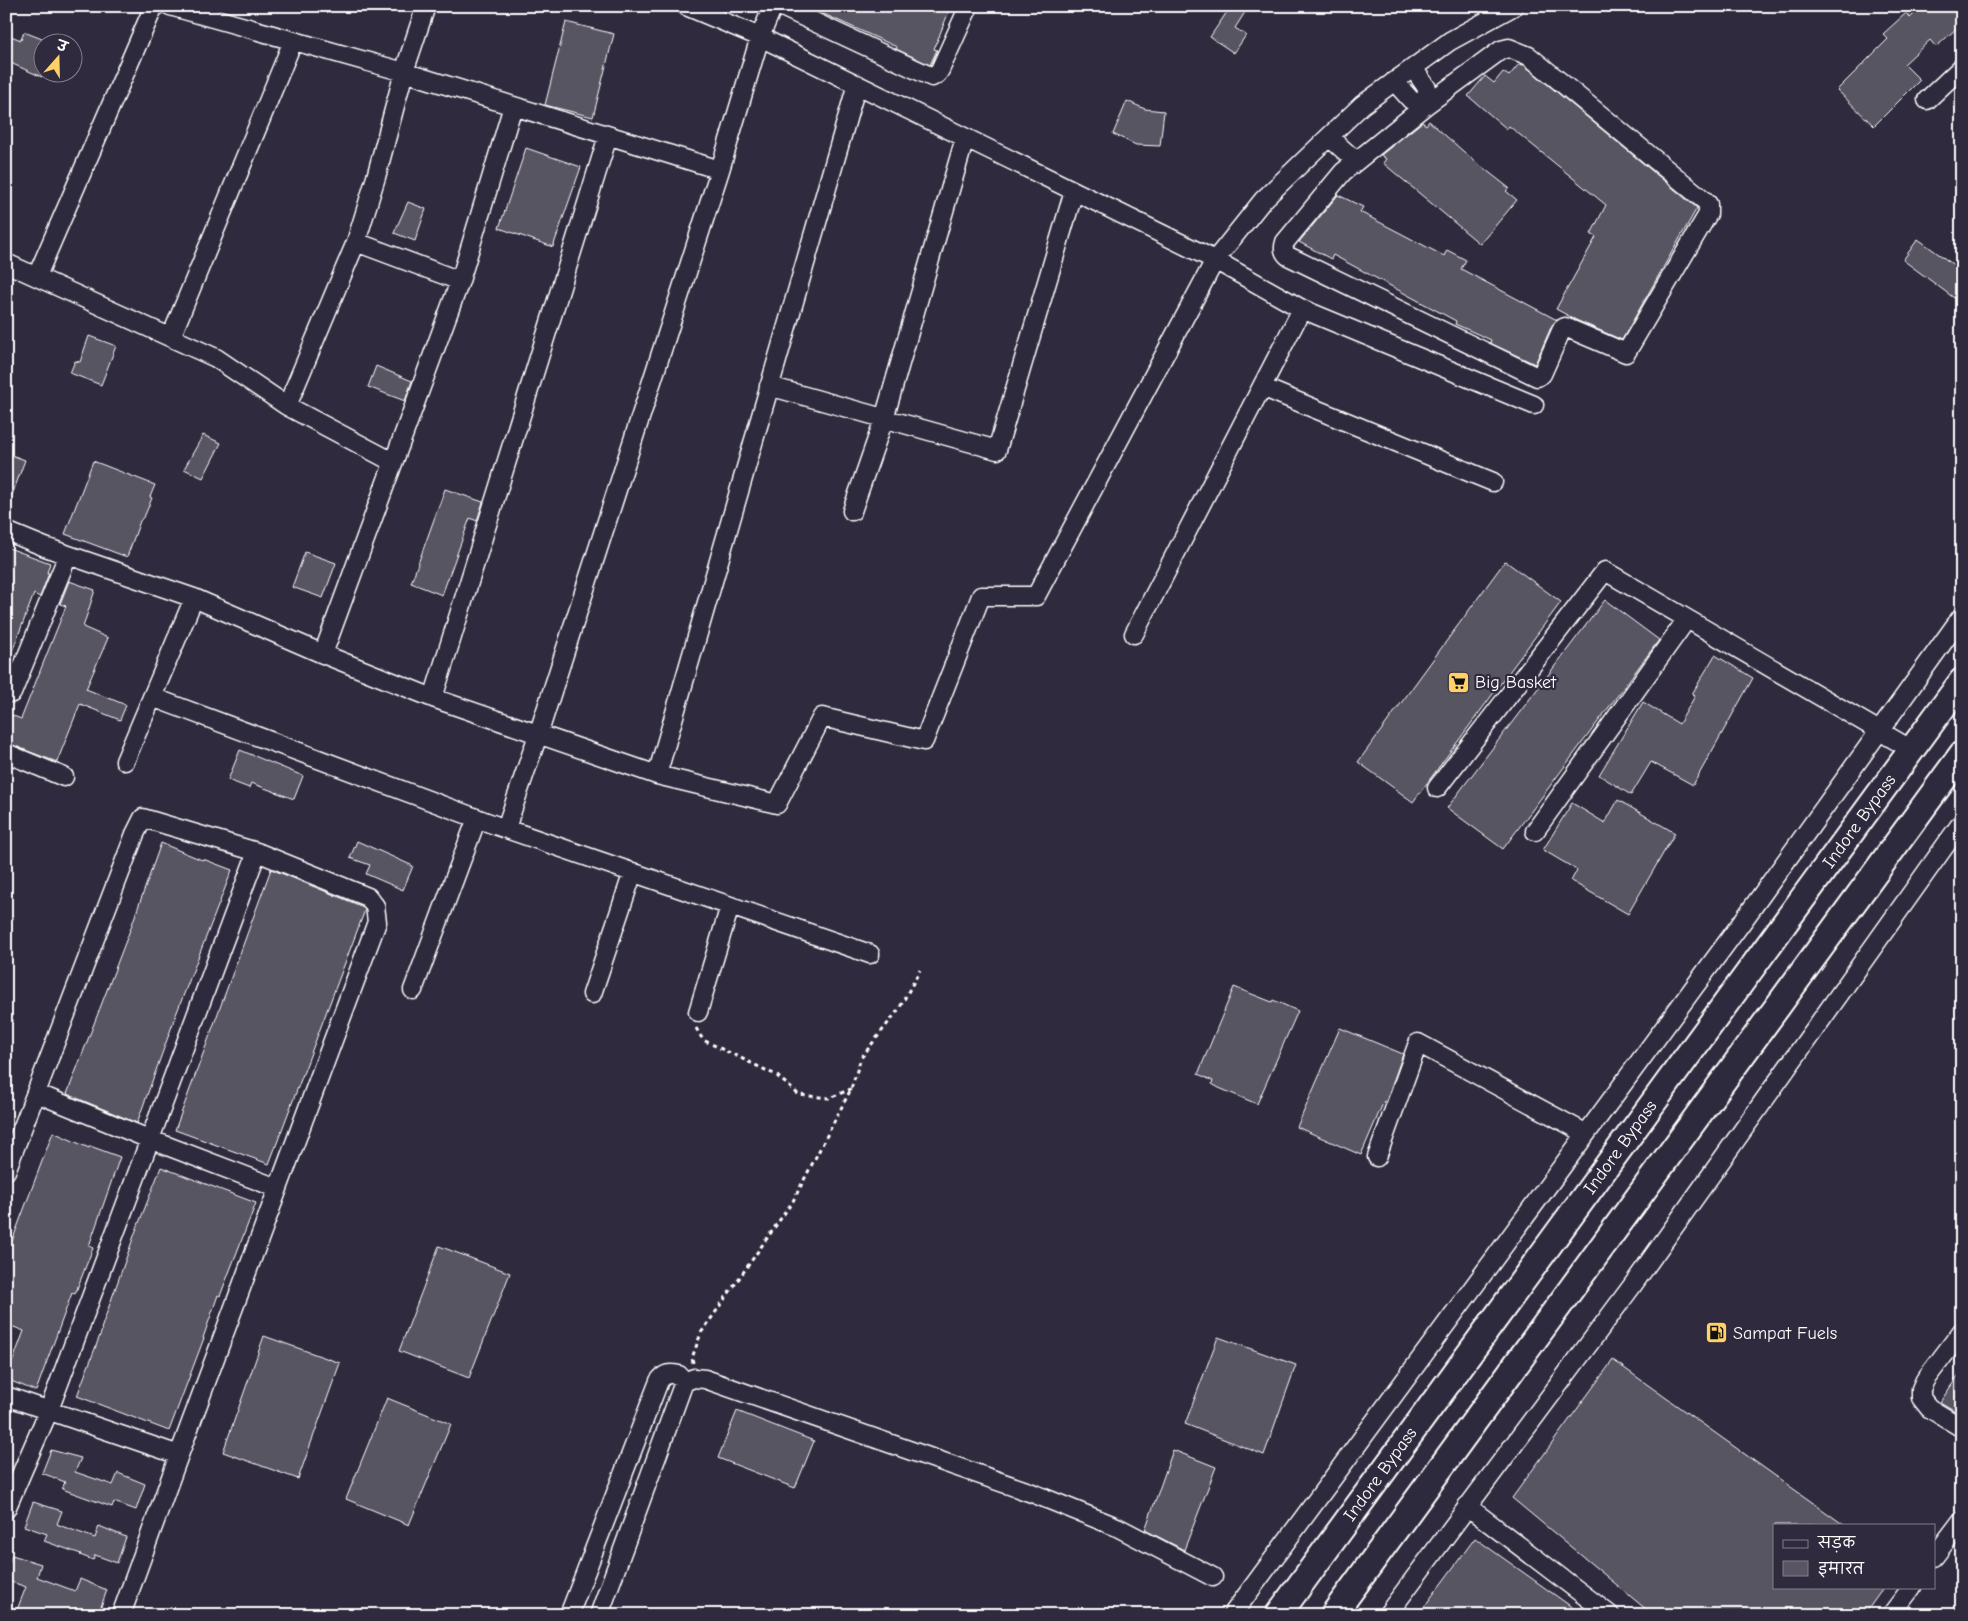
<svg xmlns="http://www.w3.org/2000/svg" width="1968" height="1621" font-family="'Comic Neue','Playpen Sans Deva',sans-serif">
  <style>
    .building { fill: #595564; stroke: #fff }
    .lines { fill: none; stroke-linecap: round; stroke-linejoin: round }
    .minor-casing { stroke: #fff; stroke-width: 21 }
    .highway-casing { stroke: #fff; stroke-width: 29 }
    .path { stroke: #fff; stroke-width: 3; stroke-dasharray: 4 4; stroke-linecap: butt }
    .minor { stroke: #2f2a3d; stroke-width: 18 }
    .highway { stroke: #2f2a3d; stroke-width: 25 }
    .labels { text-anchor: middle; stroke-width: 4.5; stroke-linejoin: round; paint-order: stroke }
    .poi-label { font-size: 18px; fill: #fff; stroke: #2f2a3d; text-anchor: start }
    .street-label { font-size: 18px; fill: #fff; stroke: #2f2a3d }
  </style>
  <rect width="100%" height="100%" fill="#2f2a3d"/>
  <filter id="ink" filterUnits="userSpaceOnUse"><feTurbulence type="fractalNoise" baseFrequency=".02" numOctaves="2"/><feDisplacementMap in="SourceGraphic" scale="10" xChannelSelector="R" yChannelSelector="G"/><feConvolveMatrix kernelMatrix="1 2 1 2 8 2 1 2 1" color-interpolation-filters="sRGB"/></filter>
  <g filter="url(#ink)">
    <path class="building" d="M806,6H951L934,49L937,50L930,65L896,49L897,47Z
      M1231,6H1249L1235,28L1246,35L1234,53L1210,37Z
      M1922,6H1962V20L1955,26L1957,28L1936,47L1930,40L1904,64L1920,80L1874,126L1837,90L1888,39L1883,34L1906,13L1910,18Z
      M566,22L614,34L593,117L545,105Z
      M24,32L42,39V77L6,61V34L21,40Z
      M1519,64L1524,65L1697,208L1622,340L1576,320L1556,309L1596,237L1591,234L1606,205L1509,126L1507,129L1468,96L1485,76L1494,83L1503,72L1509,76Z
      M1127,101L1145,109L1164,111L1160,146L1136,145L1113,134Z
      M1429,121L1472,159L1509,188L1506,191L1517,200L1480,244L1383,163L1386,159L1381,155L1422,122L1426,125Z
      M526,148L581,167L553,247L499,228Z
      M1338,195L1363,207L1360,212L1444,256L1447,250L1466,260L1461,269L1557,320L1552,325L1535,364L1490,343L1491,340L1455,324L1456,321L1333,255L1331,259L1299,242Z
      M408,202L426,209L415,241L394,233Z
      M1918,239L1962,271V288L1954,298L1903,260Z
      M89,336L116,346L101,385L70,373L75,361L80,362Z
      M376,366L412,381L405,401L368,387Z
      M203,435L221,443L203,478L184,469Z
      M6,453L25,460L8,506H6Z
      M93,461L155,485L150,497L152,498L145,515L140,521L127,557L65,534Z
      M445,489L483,502L477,521L470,518L442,595L411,583Z
      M6,547L50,563L47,573H49L40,597L34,594L8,662L6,661Z
      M305,552L336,563L323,598L292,587Z
      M1505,561L1561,602L1413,802L1358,762Z
      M69,581L95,590L83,627L108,638L86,689L126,705L120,720L80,704L57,762L6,743V713L21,719L66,606L60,604Z
      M1605,600L1659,640L1503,849L1447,808Z
      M1715,655L1753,678L1693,785L1651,762L1631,795L1599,775L1643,702L1679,724L1695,696L1692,694Z
      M240,750L303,776L294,799L251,783L249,788L228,780Z
      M1618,800L1675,833L1628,914L1571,881L1577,870L1543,850L1572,803L1605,823Z
      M357,841L413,866L403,890L366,874L370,865L350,858Z
      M161,843L202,860L203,859L232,870L177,1012L137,1123L67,1094L130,930Z
      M271,869L361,906L365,910L269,1164L175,1130Z
      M1234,987L1272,1002L1273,1000L1298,1011L1257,1104L1219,1088L1212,1084L1213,1081L1198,1074Z
      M1340,1028L1403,1054L1386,1102L1384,1101L1361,1155L1297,1127Z
      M53,1132L89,1148L90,1146L120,1157L89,1246L93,1248L75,1294L72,1293L36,1391L6,1379L24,1331L6,1324V1257Z
      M161,1167L256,1203L220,1296L218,1295L203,1338H204L169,1431L77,1396L102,1330L101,1329L135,1233Z
      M439,1246L510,1273L469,1378L399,1351Z
      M264,1336L340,1363L298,1479L223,1452Z
      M1218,1337L1296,1365L1264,1455L1185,1424Z
      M1613,1360L1844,1525H1774V1587H1884L1864,1615H1653L1512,1498Z
      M1962,1370V1415L1940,1402Z
      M387,1398L451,1424L409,1525L346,1499Z
      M737,1411L814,1441L795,1488L718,1458Z
      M51,1450L81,1458L75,1472L113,1485L118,1473L145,1484L136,1510L114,1502L112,1507L62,1489L65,1482L42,1473Z
      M1173,1450L1216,1467L1184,1550L1145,1530Z
      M33,1502L62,1511L57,1524L64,1527L95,1538L99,1526L126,1537L117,1563L95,1555L93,1560L80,1555L81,1554L44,1541L47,1534L24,1526Z
      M1475,1538L1583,1615H1418Z
      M12,1555L41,1564L37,1577L75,1591L80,1579L107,1590L98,1615L75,1608L74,1615H15L26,1587L6,1580V1571Z"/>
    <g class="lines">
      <defs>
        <path id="minor" d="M170,6L404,72L426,6
          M686,6L760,37L1215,260L1302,309L1534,405
          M780,6L932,77L937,74L940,70L969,6
          M1509,48L1529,56L1704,200L1708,204V214L1626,353L1565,327L1562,329L1542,374L1537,377L1288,256C1283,252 1283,248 1285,242L1343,172L1426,105L1501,50Z
          M1394,81L1411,100L1426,105L1427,88L1413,68
          M1927,100L1962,67
          M1329,137L1356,161
          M356,242L287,406L393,462
          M6,263L216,358L287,406
          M37,276L154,6
          M460,281L513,106
          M171,337L293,41
          M769,386L997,450L1074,191
          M1262,387L1493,482
          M852,511L884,419L965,138
          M6,531L45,547L194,598L323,654L433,698L657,775L777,804L822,717L924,741L981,596H1036L1215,260L1263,200L1362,105L1450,41L1514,6
          M1134,634L1302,309
          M323,654L460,281L356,242L376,177L404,72L720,170
          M12,693L68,555
          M152,697L495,825L870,954
          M433,698L608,136
          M6,753L64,777
          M125,761L194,598
          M657,775L857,84
          M1437,788L1605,571L1912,750
          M506,828L538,735L720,170L760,37L773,6
          M1535,831L1687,619
          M413,990L477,818
          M592,994L633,872
          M698,1012L730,906
          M36,1093L149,1139L277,1188
          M1377,1157L1418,1043L1585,1133
          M6,1171L135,834L143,818L257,852L368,897L375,906L377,922L179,1455
          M1962,1331L1925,1380L1921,1389V1398L1929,1408L1962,1428
          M684,1382L694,1378L705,1379L1032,1493L1117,1527L1213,1577
          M6,1396L179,1455L121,1615
          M1467,1506L1610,1615
          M6,1509L49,1410L257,852
          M1934,1557L1962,1520
          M569,1615L659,1381C665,1373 670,1373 679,1375L684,1382L599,1615
          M1232,1615L1745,918L1962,616
          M1387,1615L1632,1286L1962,822
          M1891,1615L1912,1587"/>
        <path id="highway" d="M1278,1615L1962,681
          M1333,1615L1962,754"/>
      </defs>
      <use href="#minor" class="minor-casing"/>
      <use href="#highway" class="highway-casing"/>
      <path class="path" d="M696,1028L703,1040L776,1075L799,1095L829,1098L851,1089
        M693,1363L692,1358L701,1333L793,1201L851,1089L861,1058L899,1009L920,970"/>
      <use href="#minor" class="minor"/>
      <use href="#highway" class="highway"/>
    </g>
  </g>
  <defs>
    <symbol id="supermarket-square" viewBox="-11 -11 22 22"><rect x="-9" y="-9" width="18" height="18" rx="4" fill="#ffd166" stroke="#2f2a3d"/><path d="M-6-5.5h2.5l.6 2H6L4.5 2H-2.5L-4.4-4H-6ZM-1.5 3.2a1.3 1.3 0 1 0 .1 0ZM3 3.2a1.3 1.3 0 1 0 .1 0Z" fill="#111"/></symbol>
    <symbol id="fuel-square" viewBox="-11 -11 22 22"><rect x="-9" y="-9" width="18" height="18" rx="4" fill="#ffd166" stroke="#2f2a3d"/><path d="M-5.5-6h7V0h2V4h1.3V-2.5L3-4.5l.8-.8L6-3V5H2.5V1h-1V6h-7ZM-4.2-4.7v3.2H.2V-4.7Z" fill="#111"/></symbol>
  </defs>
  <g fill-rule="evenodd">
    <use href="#supermarket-square" x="1446" y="670" width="25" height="25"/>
    <use href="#fuel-square" x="1704" y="1320" width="25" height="25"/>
  </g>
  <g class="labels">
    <g class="poi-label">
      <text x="1475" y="688">Big Basket</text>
      <text x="1733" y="1339">Sampat Fuels</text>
    </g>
    <g class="street-label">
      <text transform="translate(1859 821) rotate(-54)" y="6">Indore Bypass</text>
      <text transform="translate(1620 1147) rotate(-54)" y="6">Indore Bypass</text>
      <text transform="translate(1380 1474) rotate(-54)" y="6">Indore Bypass</text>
    </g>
  </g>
  <rect width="1968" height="1621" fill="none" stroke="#2f2a3d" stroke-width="25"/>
  <rect x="12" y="12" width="1943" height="1596" fill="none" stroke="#fff" stroke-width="2" filter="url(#ink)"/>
  <rect x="1773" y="1524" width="162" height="65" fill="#2f2a3d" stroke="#827f8b"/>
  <rect x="1783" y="1540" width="25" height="8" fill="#2f2a3d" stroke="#827f8b"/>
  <text x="1818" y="1548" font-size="15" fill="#ffffff">सड़क</text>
  <rect x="1783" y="1561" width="25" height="15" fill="#595564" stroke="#827f8b"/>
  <text x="1818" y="1574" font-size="15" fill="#ffffff">इमारत</text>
  <g transform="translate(58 58) rotate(20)"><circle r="24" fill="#2f2a3d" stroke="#827f8b"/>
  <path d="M0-4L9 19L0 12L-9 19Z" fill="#ffd166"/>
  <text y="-8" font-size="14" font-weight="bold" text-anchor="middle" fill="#ffffff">उ</text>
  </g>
</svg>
